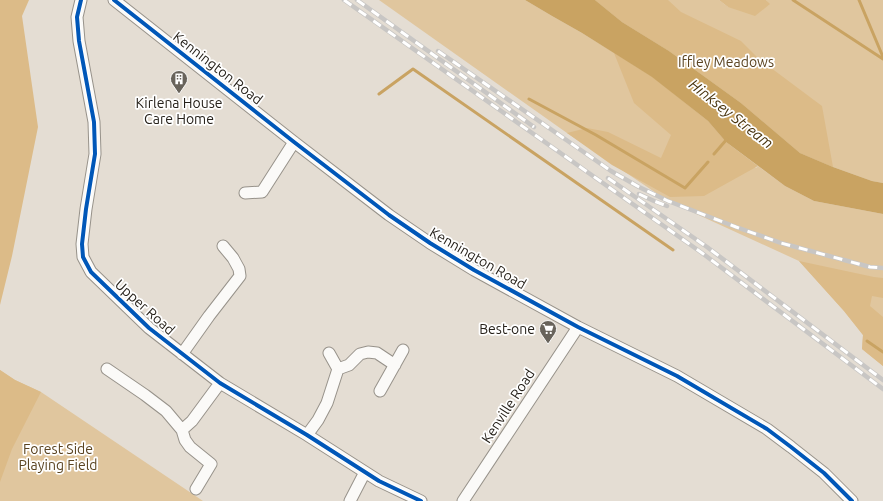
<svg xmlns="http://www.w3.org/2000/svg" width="883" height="501" font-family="Ubuntu,sans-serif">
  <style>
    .green { fill: #e0c69e }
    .forest { fill: #dcbb88 }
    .water { fill: #c9a362 }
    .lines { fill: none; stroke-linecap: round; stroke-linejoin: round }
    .stream { stroke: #c9a362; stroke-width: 3 }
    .minor-casing { stroke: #97928a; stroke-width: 13 }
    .minor { stroke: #fbfaf8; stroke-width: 11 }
    .rail-casing { stroke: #c8c6c4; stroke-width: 4.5 }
    .rail { stroke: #fff; stroke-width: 3; stroke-dasharray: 9; stroke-linecap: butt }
    .cycleway-casing { stroke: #fff; stroke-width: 6 }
    .cycleway { stroke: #0057b8; stroke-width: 4 }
    .labels { text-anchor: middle; stroke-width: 3.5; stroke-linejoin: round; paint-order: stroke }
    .park-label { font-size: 14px; fill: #5a4320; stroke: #fff }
    .street-label { font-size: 14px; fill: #26211a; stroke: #fff }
    .poi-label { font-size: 14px; fill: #26211a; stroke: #fff }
    .water-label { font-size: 15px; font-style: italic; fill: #47320c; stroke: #fff }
  </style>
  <rect width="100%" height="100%" fill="#e4ddd3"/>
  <path class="green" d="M379,0H525L552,16L582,33L629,62L708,121L726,142L756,168L758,166L785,186L814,201L883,214V366L862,349L863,335L844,311L799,261L668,201L567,133Z
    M595,0H719L728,7L769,4L766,0H883V183L872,181L833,167L800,153L741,103L669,51L622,22Z
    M0,370L15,380L41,392L203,501H0Z"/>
  <path class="forest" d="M0,0H29L22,16L38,127L12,256L0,305Z
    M595,0H668L681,12L741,41L759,59L822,106L833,167L800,153L741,103L669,51L622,22Z
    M719,0H766L770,4L755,16L728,7Z
    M614,53L653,77L708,121L726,142L758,166L704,196L670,197L612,165L567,133L587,128L608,132L661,158L671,135L634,103Z
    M799,261L874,277L883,278V298L872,296L870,306L883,317V366L862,349L863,335L844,311Z
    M0,370L15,380L41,392L12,449L0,482Z"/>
  <path class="water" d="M525,0H595L622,22L669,51L741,103L800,153L833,167L872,181L883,183V214L814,201L785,186L726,142L708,121L652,77L582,33L552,16Z"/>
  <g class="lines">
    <path class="stream" d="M793,0L883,59
      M859,0L883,57
      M379,94L413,69L673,250
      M529,99L596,135L685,188L708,162
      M714,154L727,139
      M867,341L883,352"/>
    <defs>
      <path id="minor" d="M81,0L77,17L79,41L94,122L95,154L86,209L82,244L83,257L91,272L149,328L220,383L307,435L379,481L421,501
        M114,0L294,142L389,215L430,243L474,270L578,327L677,376L767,429L791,447L824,473L852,501
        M245,193L262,192L294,142
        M329,353L338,369
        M182,354L209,316L240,276L239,269L233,258L223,246
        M107,369L145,395L166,411L182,430
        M380,391L403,350
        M307,435L318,420L327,403L338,369L349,365L360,354L368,352L377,353L395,365
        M196,489L211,464L190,447L185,440L182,430L192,421L220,383
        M350,501L365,472
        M463,501L578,327"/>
    </defs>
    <use href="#minor" class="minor-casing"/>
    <use href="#minor" class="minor"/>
    <defs>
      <path id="rail" d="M344,0L702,253L883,389
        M357,0L534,127
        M438,51L611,171L639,187L668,201L736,227L781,243L870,267L883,268
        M608,178L707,247L883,380
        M639,194L654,201L667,206"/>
    </defs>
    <use href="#rail" class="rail-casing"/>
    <use href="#rail" class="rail"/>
    <defs>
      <path id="cycleway" d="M81,0L77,17L79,41L94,122L95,154L86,209L82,244L83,257L91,272L149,328L220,383L307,435L379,481L421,501
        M114,0L294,142L389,215L430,243L474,270L578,327L677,376L767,429L791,447L824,473L852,501"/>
    </defs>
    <use href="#cycleway" class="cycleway-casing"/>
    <use href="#cycleway" class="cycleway"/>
  </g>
  <defs>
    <symbol id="building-pin" viewBox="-11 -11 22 30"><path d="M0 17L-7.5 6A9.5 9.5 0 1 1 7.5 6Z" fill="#68635b" stroke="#fff"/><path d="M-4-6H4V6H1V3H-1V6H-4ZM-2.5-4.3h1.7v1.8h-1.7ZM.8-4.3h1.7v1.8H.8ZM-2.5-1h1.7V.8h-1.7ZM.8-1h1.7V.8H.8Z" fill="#fff"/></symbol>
    <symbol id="supermarket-pin" viewBox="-11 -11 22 30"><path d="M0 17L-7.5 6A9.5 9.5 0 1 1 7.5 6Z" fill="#68635b" stroke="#fff"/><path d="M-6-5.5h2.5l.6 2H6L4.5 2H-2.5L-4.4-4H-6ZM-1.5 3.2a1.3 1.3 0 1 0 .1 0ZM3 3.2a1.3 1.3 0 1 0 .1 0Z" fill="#fff"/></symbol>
  </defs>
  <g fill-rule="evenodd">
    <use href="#building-pin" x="169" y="69" width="20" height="27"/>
    <use href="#supermarket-pin" x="538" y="319" width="20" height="27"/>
  </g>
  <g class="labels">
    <g class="park-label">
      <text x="726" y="67">Iffley Meadows</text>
      <text x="58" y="454">Forest Side<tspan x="58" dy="16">Playing Field</tspan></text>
    </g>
    <g class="street-label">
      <text transform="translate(218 68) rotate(38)" y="5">Kennington Road</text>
      <text transform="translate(478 258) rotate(30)" y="5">Kennington Road</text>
      <text transform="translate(145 307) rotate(42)" y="5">Upper Road</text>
      <text transform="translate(508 406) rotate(-57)" y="5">Kenville Road</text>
    </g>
    <g class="poi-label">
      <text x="179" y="108">Kirlena House<tspan x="179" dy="16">Care Home</tspan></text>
      <text x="535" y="334" text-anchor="end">Best-one</text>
    </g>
    <g class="water-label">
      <text transform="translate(731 114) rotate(38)" y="5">Hinksey Stream</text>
    </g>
  </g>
</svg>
